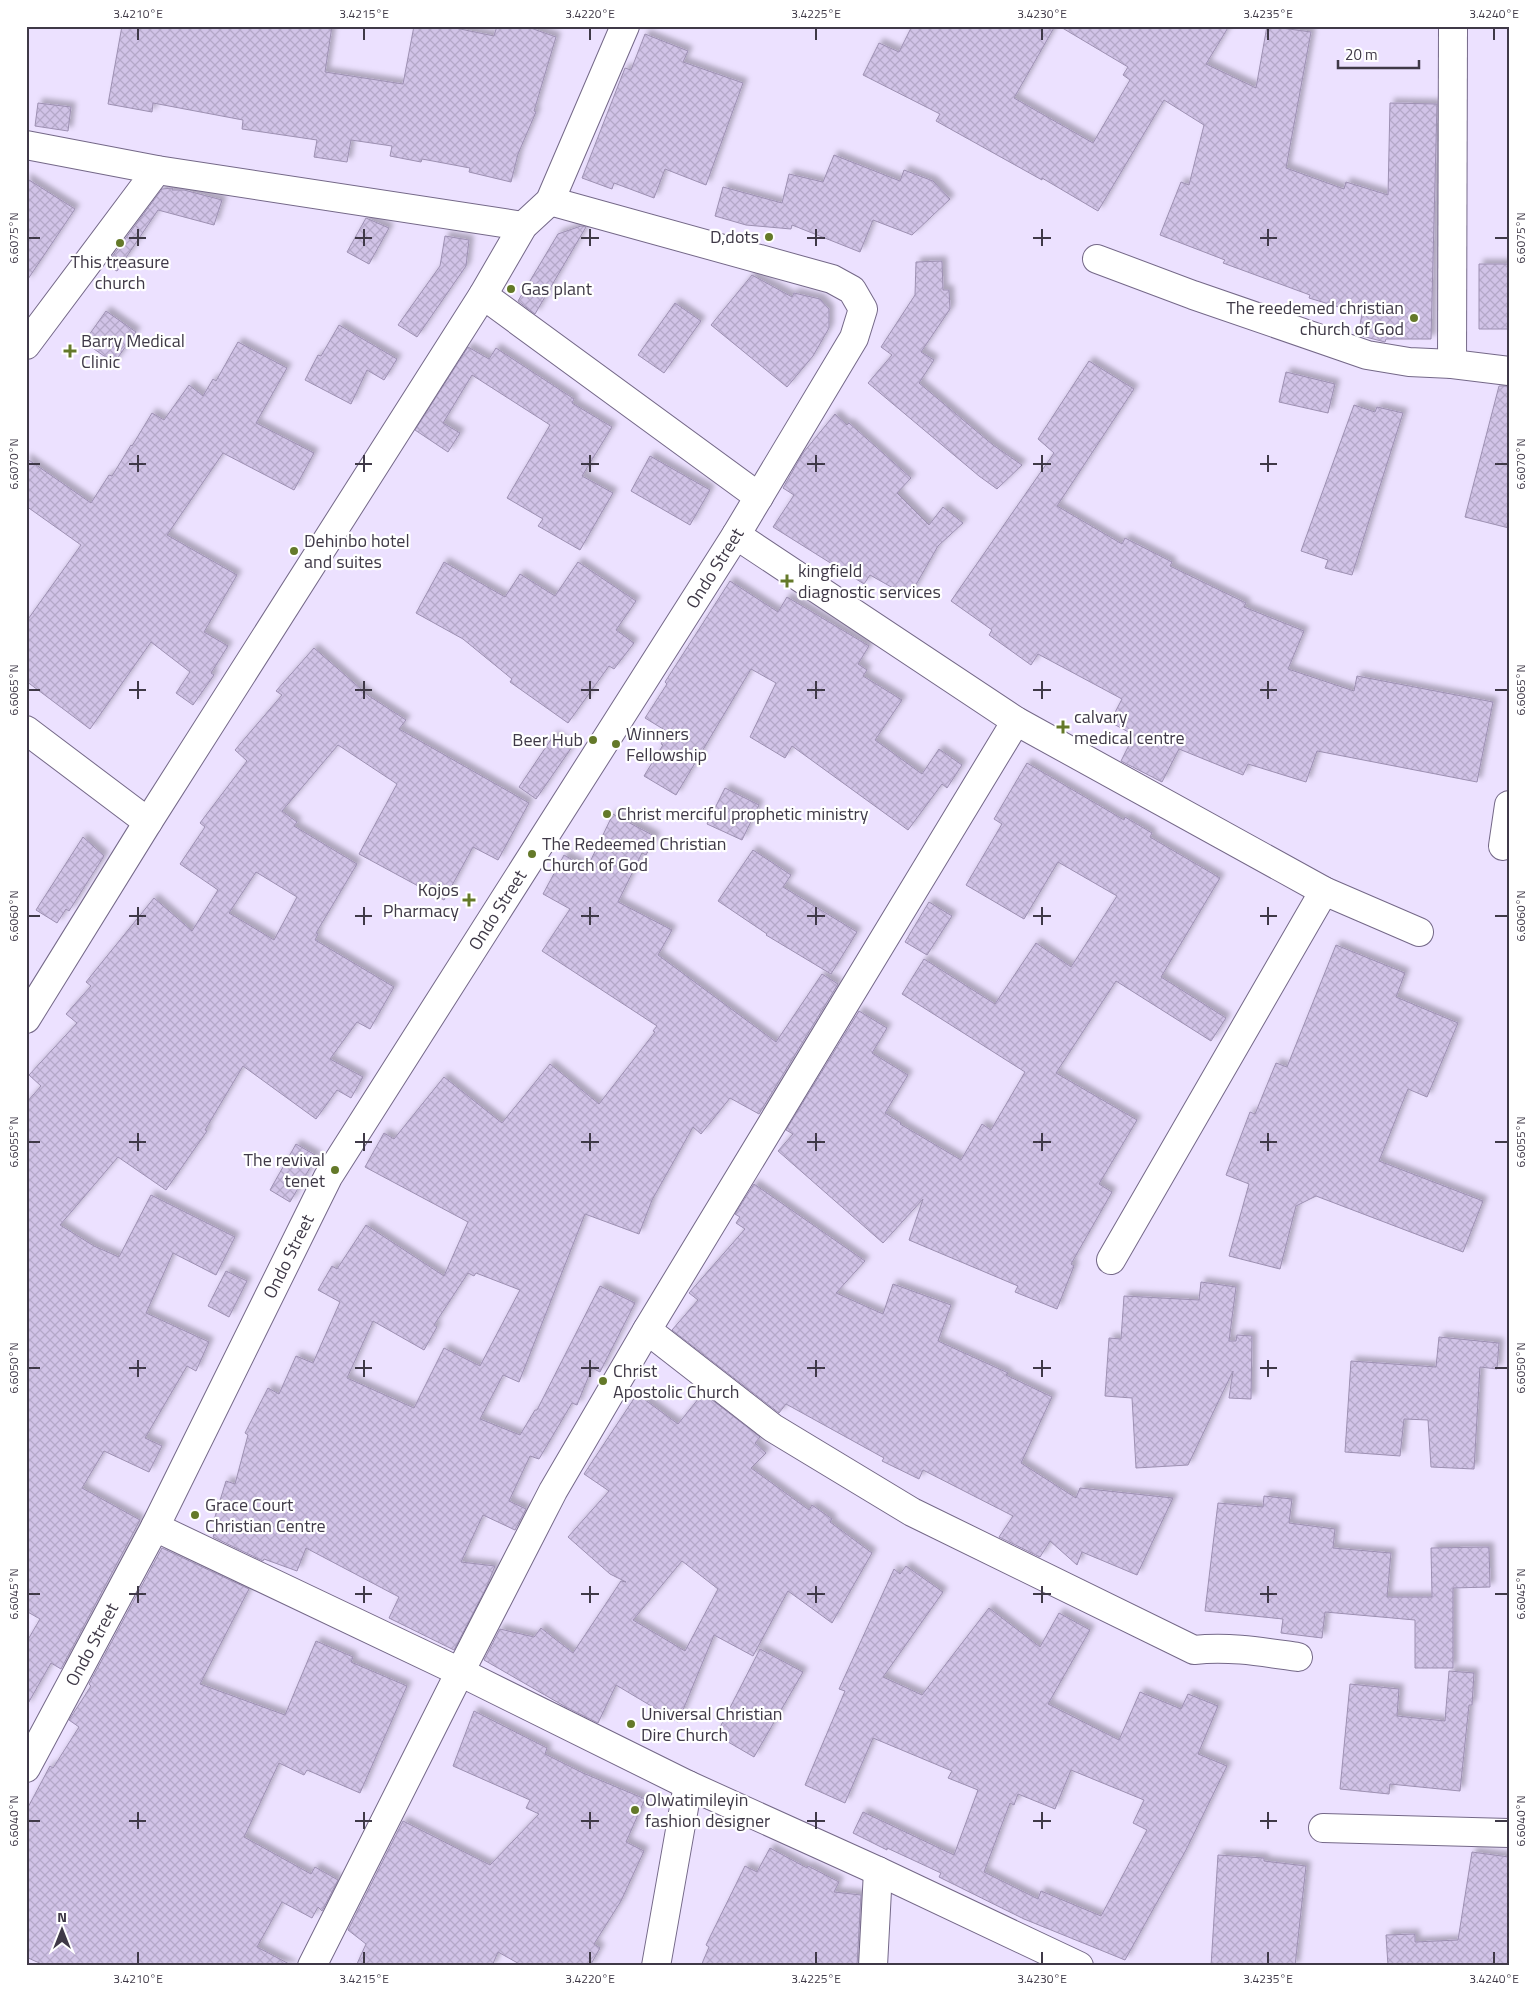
<svg xmlns="http://www.w3.org/2000/svg" width="1535" height="1992" font-family="'Titillium Web',sans-serif">
  <style>
    .building { fill: url(#building-cross-hatch); stroke: #9d90b2; fill-rule: evenodd; filter: url(#shadow) }
    .lines { fill: none; stroke-linecap: round; stroke-linejoin: round }
    .minor-casing { stroke: #746888; stroke-width: 30 }
    .minor { stroke: #fff; stroke-width: 28 }
    .ticks { fill: none; stroke: #3f3947; stroke-width: 2 }
    .poi-dot { fill: #647929; stroke: #fff; stroke-width: 2 }
    .labels { text-anchor: middle; stroke-width: 4.5; stroke-linejoin: round; paint-order: stroke }
    .poi-label { font-size: 18px; fill: #3f3947; stroke: #fff; text-anchor: start }
    .street-label { font-size: 18px; fill: #3f3947; stroke: #fff }
    .neatline { fill: none; stroke: #3f3947; stroke-width: 2 }
    .ticks-label { font-size: 12px; text-anchor: middle; fill: #3f3947 }
  </style>
  <defs>
    <pattern id="building-cross-hatch" width="8" height="8" patternUnits="userSpaceOnUse" patternTransform="scale(1.25)"><rect width="8" height="8" fill="#d1c3e7"/><path d="M0 0l8 8M0 8l8-8" fill="none" stroke="#b4a8c8"/></pattern>
    <filter id="shadow"><feDropShadow dx="4.5" dy="-4.5" stdDeviation="2.5" flood-color="#0004"/></filter>
  </defs>
  <rect width="100%" height="100%" fill="#ece1ff"/>
  <path class="building" d="M122,26H332L325,72L403,84L414,26H446L494,36L497,26H525L556,37L534,111L536,112L518,154L511,182L469,172L470,168L422,159L421,162L390,156L392,146L351,140L347,162L314,157L317,140L242,129L243,120L153,103L152,112L108,104Z
    M912,26H1055L1014,98L1093,143L1130,80L1123,75L1128,67L1059,26H1229L1206,64L1256,88L1267,26L1311,32L1286,168L1344,189L1346,182L1388,195L1390,103L1437,104L1431,339H1386L1385,342L1358,335L1362,314L1309,298L1310,295L1223,263L1225,260L1160,235L1181,182L1189,185L1204,125L1164,100L1098,211L1042,178V180L936,121L940,114L863,75L879,43L899,52Z
    M645,34L688,51L683,62L743,83L706,185L665,169L654,198L614,183L612,189L582,178L625,68L631,70Z
    M38,103L71,107L68,131L35,126Z
    M834,155L900,181L904,170L933,181L950,199L912,235L873,220L860,252L792,225L791,229L746,225L715,216L723,187L782,203L789,174L823,182Z
    M26,178L75,209L26,282Z
    M173,188L172,190H184L222,200L214,225L158,210L117,271L106,265L162,189Z
    M366,218L389,228L369,264L347,252Z
    M581,226L586,227L535,314L518,301L558,234Z
    M445,236L469,240L466,266L417,337L398,325L440,266Z
    M942,261L943,290H949L950,309L921,352L934,360L919,383L993,445L1022,465L997,489L979,476L868,383L892,355L881,347L915,295L916,262Z
    M1479,264H1509V329H1479Z
    M752,275L792,297L794,293L820,299L829,309V328L813,356L787,387L711,325Z
    M675,303L701,321L664,373L638,355Z
    M106,311L136,332L114,363L84,342Z
    M339,325L397,359L384,380L367,370L351,404L305,380L318,355L321,356Z
    M238,342L287,368L256,423L314,453L294,490L223,453L167,535L237,575L204,632L228,646L211,673L214,675L193,705L176,693L190,672L151,642L90,729L26,681V622L81,545L26,506V458L91,503L109,475L112,476L131,445L132,446L152,413L164,420L189,385L203,396L213,379L216,381Z
    M468,347L489,359L496,348L574,399L572,403L612,427L582,476L613,493L580,550L538,526L543,519L507,498L550,425L472,375L443,423L460,433L448,452L415,430Z
    M1089,361L1134,389L1057,506L1122,544L1125,538L1172,562L1170,566L1246,603L1244,607L1304,631L1288,669L1354,691L1357,676L1493,702L1477,782L1317,751L1306,782L1248,764L1243,775L1179,749L1162,782L1121,761L1134,735L1110,722L1122,699L1038,654L1031,665L989,635L992,630L951,601L1054,453L1038,439Z
    M1286,372L1335,384L1328,413L1279,402Z
    M1499,386H1509V528L1465,517Z
    M1354,405L1375,412L1377,407L1403,413L1352,575L1325,568L1328,560L1301,551Z
    M835,414L847,425L849,423L911,478L897,493L929,525L943,507L963,523L938,546L909,597L870,575L864,584L773,527L794,495L783,488L803,453Z
    M650,456L710,490L690,525L631,491Z
    M444,562L505,597L520,574L555,596L578,562L636,601L616,630L634,643L614,669L609,666L568,723L510,682L512,679L463,639L416,613Z
    M730,581L778,612L787,597L869,646L858,664L867,670L863,676L902,700L875,740L922,774L939,749L962,765L947,788L942,784L908,830L792,746L785,758L750,737L776,683L751,669L676,795L644,776L663,745L661,744L668,732L645,718L667,684L665,682Z
    M314,648L369,696L406,720L399,729L529,803L498,860L473,847L444,900L359,854L397,784L338,745L282,811L297,822L294,826L357,864L316,933L318,934L315,940L394,987L370,1029L357,1022L330,1059L363,1077L351,1098L337,1090L316,1119L243,1066L205,1130L207,1131L166,1190L118,1157L60,1225L94,1246L119,1257L151,1195L235,1237L216,1275L173,1253L146,1313L209,1342L196,1371L187,1366L145,1438L162,1446L149,1472L104,1451L82,1488L140,1520L61,1669L51,1663L26,1707V1643L40,1619L26,1611V1103L41,1086L29,1075L77,1023L66,1014L91,986L86,982L154,898L192,931L218,890L180,864L205,827L200,823L247,761L235,750L282,695L276,691ZM256,872L297,897L274,940L229,913Z
    M554,735L572,747L536,799L519,787Z
    M1027,763L1124,820L1125,817L1152,833L1150,837L1220,878L1161,977L1226,1018L1211,1041L1116,981L1056,1073L1137,1120L1099,1184L1112,1192L1071,1264L1074,1266L1057,1309L1015,1292L1018,1286L909,1240L923,1199L883,1243L778,1151L793,1134L786,1130L859,1011L887,1028L872,1053L908,1075L885,1113L901,1123L900,1124L961,1160L982,1124L991,1130L1025,1072L902,994L924,959L995,1004L1036,943L1071,967L1117,896L1058,862L1024,919L966,885L1002,824L994,819Z
    M725,788L759,805L742,840L707,824Z
    M613,814L656,837L646,855L642,853L618,902L672,930L658,955L776,1042L822,974L838,984L759,1114L730,1098L701,1134L693,1127L652,1200L639,1234L585,1214L519,1382L503,1375L480,1419L520,1435L535,1410H537L600,1286L635,1303L600,1372L592,1368L577,1405L572,1403L539,1459L530,1456L509,1501L526,1509L515,1530L483,1515L461,1562L495,1566L486,1588L454,1650L389,1618L399,1597L306,1548L297,1571L264,1559L263,1561L213,1537L219,1521L214,1520L226,1481L235,1484L248,1435L245,1433L268,1388L279,1394L296,1356L313,1363L340,1302L318,1290L332,1266L337,1269L366,1225L444,1276L468,1222L365,1167L384,1133L394,1139L444,1077L502,1123L550,1064L599,1104L655,1032L653,1031L657,1026L542,951L570,909L543,894L564,855L587,868ZM468,1273L474,1276L476,1273L520,1290L480,1366L444,1348L414,1408L347,1378L373,1321L424,1350L437,1327L434,1325Z
    M83,837L104,856L69,911L66,909L57,923L36,910Z
    M753,850L791,875L783,887L857,932L831,974L766,935L767,934L718,901Z
    M929,902L952,916L927,955L905,942Z
    M1336,945L1405,973L1396,997L1458,1023L1427,1097L1408,1089L1379,1161L1483,1201L1463,1252L1316,1196L1296,1206L1280,1269L1229,1256L1249,1184L1226,1175L1250,1112L1255,1114L1276,1063L1287,1067Z
    M296,1144L317,1156L290,1202L270,1190Z
    M754,1184L865,1261L836,1293L883,1314L893,1284L951,1305L938,1341L1008,1373L1006,1375L1052,1397L1021,1463L1076,1498L1080,1488L1173,1498L1137,1575L1082,1552L1077,1565L1050,1541L1040,1557L999,1537L1013,1516L923,1470L919,1479L882,1461L884,1458L786,1404L779,1413L672,1330L698,1300L689,1293L745,1229L736,1223L740,1217L735,1214Z
    M226,1271L247,1281L229,1317L208,1306Z
    M1201,1282L1236,1287L1229,1341H1236L1237,1335L1252,1336L1251,1399L1229,1398L1233,1371L1188,1465L1136,1468L1132,1398L1105,1396L1109,1338L1121,1339L1124,1296L1199,1300Z
    M1439,1337L1499,1343L1497,1369L1480,1367L1474,1469L1431,1467L1428,1420L1404,1419L1400,1456L1345,1452L1351,1361L1436,1367Z
    M703,1393L760,1437L755,1443L766,1453L751,1468L809,1510L812,1505L832,1519L830,1522L872,1553L832,1623L788,1591L753,1656L714,1635L678,1722L616,1685L598,1723L564,1706L484,1660L500,1629L534,1637L541,1628L573,1653L621,1581L626,1582L610,1574L568,1537L609,1491L584,1474L637,1394L678,1424ZM682,1561L718,1589L685,1651L633,1620Z
    M1264,1496L1292,1499L1289,1523L1335,1529L1333,1548L1391,1553L1387,1597H1432L1431,1548L1489,1547L1490,1587L1453,1588V1668H1415V1620L1325,1612L1322,1638L1281,1633L1283,1619L1205,1611L1218,1503L1263,1507Z
    M162,1548L249,1589L200,1684L285,1715L316,1641L353,1657L351,1662L407,1686L360,1793L307,1770L304,1775L279,1763L244,1837L311,1874L315,1867L338,1880L322,1911L318,1907L312,1918L282,1902L257,1947L293,1966H46L26,1957V1811L50,1766L53,1768L79,1727L69,1720L91,1686L89,1684Z
    M906,1566L943,1592L883,1677L922,1695L989,1608L1040,1647L1059,1613L1090,1630L1048,1704L1119,1740L1140,1692L1181,1709L1188,1694L1218,1706L1198,1754L1227,1766L1186,1850L1125,1960L1024,1919L939,1877L941,1873L887,1848V1850L853,1833L863,1812L954,1855L978,1790L948,1778L952,1771L873,1738L845,1803L805,1785L845,1691L839,1689L894,1569L900,1574ZM1071,1770L1144,1800L1133,1823L1147,1830L1101,1916L1041,1891L1038,1899L984,1872L1010,1803L1014,1805L1018,1794L1055,1809Z
    M760,1649L803,1672L754,1757L716,1735Z
    M1449,1671L1474,1673L1472,1705H1469L1460,1791L1390,1784L1389,1794L1340,1789L1350,1684L1399,1689L1397,1716L1445,1721Z
    M474,1711L547,1748L545,1754L583,1773L645,1799L626,1842L644,1851L621,1901L594,1944L600,1948L590,1966H523L498,1952L492,1966H356L366,1944L348,1930L403,1821L490,1865L539,1814L526,1808L530,1800L453,1766Z
    M770,1848L807,1868L808,1866L839,1882L834,1892L861,1895L857,1966H701L709,1947L706,1945L745,1866L757,1872Z
    M1472,1852L1509,1857V1966H1388L1386,1935L1415,1934V1942L1458,1940Z
    M1218,1855L1264,1858V1861L1306,1866L1295,1966H1211Z"/>
  <g class="lines">
    <defs>
      <g id="minor">
        <path d="M26,145L157,170L523,226"/>
        <path d="M1097,259L1193,295L1367,355L1409,362L1452,364L1509,371"/>
        <path d="M483,295L759,497"/>
        <path d="M26,345L157,170"/>
        <path d="M1452,364L1453,26"/>
        <path d="M736,535L1016,721L1324,891L1419,932"/>
        <path d="M26,730L148,822"/>
        <path d="M1503,846L1509,805"/>
        <path d="M26,1019L148,822L483,295L523,226L550,201L625,26"/>
        <path d="M1111,1260L1324,891"/>
        <path d="M647,1330L773,1428L912,1512L1194,1650C1229,1646 1263,1652 1298,1657"/>
        <path d="M155,1527L460,1672L688,1785L878,1871L1079,1966"/>
        <path id="s1" d="M26,1768L155,1527L328,1177L736,535L854,338L863,309L852,290L832,279L550,201"/>
        <path d="M1323,1828L1509,1833"/>
        <path d="M312,1966L460,1672L553,1491L647,1330L1016,721"/>
        <path d="M656,1966L688,1785"/>
        <path d="M873,1966L878,1871"/>
      </g>
    </defs>
    <use href="#minor" class="minor-casing"/>
    <use href="#minor" class="minor"/>
  </g>
  <path class="ticks" d="M138,28V40M364,28V40M590,28V40M816,28V40M1042,28V40M1268,28V40M1494,28V40M138,229V246M364,229V246M590,229V246M816,229V246M1042,229V246M1268,229V246M28,238H40M129,238H146M355,238H372M581,238H599M807,238H825M1033,238H1051M1260,238H1277M1495,238H1508M138,455V472M364,455V472M590,455V472M816,455V472M1042,455V472M1268,455V472M28,464H40M129,464H146M355,464H372M581,464H599M807,464H825M1033,464H1051M1260,464H1277M1495,464H1508M138,681V699M364,681V699M590,681V699M816,681V699M1042,681V699M1268,681V699M28,690H40M129,690H146M355,690H372M581,690H599M807,690H825M1033,690H1051M1260,690H1277M1495,690H1508M138,907V925M364,907V925M590,907V925M816,907V925M1042,907V925M1268,907V925M28,916H40M129,916H146M355,916H372M581,916H599M807,916H825M1033,916H1051M1260,916H1277M1495,916H1508M138,1133V1151M364,1133V1151M590,1133V1151M816,1133V1151M1042,1133V1151M1268,1133V1151M28,1142H40M129,1142H146M355,1142H372M581,1142H599M807,1142H825M1033,1142H1051M1260,1142H1277M1495,1142H1508M138,1360V1377M364,1360V1377M590,1360V1377M816,1360V1377M1042,1360V1377M1268,1360V1377M28,1368H40M129,1368H146M355,1368H372M581,1368H599M807,1368H825M1033,1368H1051M1260,1368H1277M1495,1368H1508M138,1586V1603M364,1586V1603M590,1586V1603M816,1586V1603M1042,1586V1603M1268,1586V1603M28,1594H40M129,1594H146M355,1594H372M581,1594H599M807,1594H825M1033,1594H1051M1260,1594H1277M1495,1594H1508M138,1812V1829M364,1812V1829M590,1812V1829M816,1812V1829M1042,1812V1829M1268,1812V1829M28,1821H40M129,1821H146M355,1821H372M581,1821H599M807,1821H825M1033,1821H1051M1260,1821H1277M1495,1821H1508M138,1952V1964M364,1952V1964M590,1952V1964M816,1952V1964M1042,1952V1964M1268,1952V1964M1494,1952V1964"/>
  <g class="poi-dot">
    <circle cx="769" cy="237" r="5"/>
    <circle cx="120" cy="243" r="5"/>
    <circle cx="511" cy="289" r="5"/>
    <circle cx="1414" cy="318" r="5"/>
    <path d="M67.5 343.5h5v5h5v5h-5v5h-5v-5h-5v-5h5z"/>
    <circle cx="294" cy="551" r="5"/>
    <path d="M784.5 573.5h5v5h5v5h-5v5h-5v-5h-5v-5h5z"/>
    <path d="M1060.5 719.5h5v5h5v5h-5v5h-5v-5h-5v-5h5z"/>
    <circle cx="593" cy="740" r="5"/>
    <circle cx="616" cy="744" r="5"/>
    <circle cx="607" cy="814" r="5"/>
    <circle cx="532" cy="854" r="5"/>
    <path d="M466.5 892.5h5v5h5v5h-5v5h-5v-5h-5v-5h5z"/>
    <circle cx="335" cy="1170" r="5"/>
    <circle cx="603" cy="1381" r="5"/>
    <circle cx="195" cy="1515" r="5"/>
    <circle cx="631" cy="1724" r="5"/>
    <circle cx="635" cy="1810" r="5"/>
  </g>
  <g class="labels">
    <g class="poi-label">
      <text x="759" y="243" text-anchor="end">D,dots</text>
      <text x="120" y="268" text-anchor="middle">This treasure<tspan x="120" dy="21">church</tspan></text>
      <text x="521" y="295">Gas plant</text>
      <text x="1404" y="314" text-anchor="end">The reedemed christian<tspan x="1404" dy="21">church of God</tspan></text>
      <text x="81" y="347">Barry Medical<tspan x="81" dy="21">Clinic</tspan></text>
      <text x="304" y="547">Dehinbo hotel<tspan x="304" dy="21">and suites</tspan></text>
      <text x="798" y="577">kingfield<tspan x="798" dy="21">diagnostic services</tspan></text>
      <text x="1074" y="723">calvary<tspan x="1074" dy="21">medical centre</tspan></text>
      <text x="626" y="740">Winners<tspan x="626" dy="21">Fellowship</tspan></text>
      <text x="583" y="746" text-anchor="end">Beer Hub</text>
      <text x="617" y="820">Christ merciful prophetic ministry</text>
      <text x="542" y="850">The Redeemed Christian<tspan x="542" dy="21">Church of God</tspan></text>
      <text x="459" y="896" text-anchor="end">Kojos<tspan x="459" dy="21">Pharmacy</tspan></text>
      <text x="325" y="1166" text-anchor="end">The revival<tspan x="325" dy="21">tenet</tspan></text>
      <text x="613" y="1377">Christ<tspan x="613" dy="21">Apostolic Church</tspan></text>
      <text x="205" y="1511">Grace Court<tspan x="205" dy="21">Christian Centre</tspan></text>
      <text x="641" y="1720">Universal Christian<tspan x="641" dy="21">Dire Church</tspan></text>
      <text x="645" y="1806">Olwatimileyin<tspan x="645" dy="21">fashion designer</tspan></text>
    </g>
    <g class="street-label">
      <text dy="6" stroke="none"><textPath href="#s1" startOffset="1385">Ondo Street</textPath></text>
      <text dy="6" stroke="none"><textPath href="#s1" startOffset="980">Ondo Street</textPath></text>
      <text dy="6" stroke="none"><textPath href="#s1" startOffset="575">Ondo Street</textPath></text>
      <text dy="6" stroke="none"><textPath href="#s1" startOffset="140">Ondo Street</textPath></text>
    </g>
  </g>
  <rect width="1535" height="1992" fill="none" stroke="#ffffff" stroke-width="55"/>
  <g transform="translate(62 1930)" stroke="#ffffff" stroke-width="4" paint-order="stroke">
  <path d="M0-4L9 19L0 12L-9 19Z" fill="#3f3947"/>
  <text y="-8" font-size="14" font-weight="bold" text-anchor="middle" fill="#3f3947">N</text>
  </g>
  <path d="M1338 60v8h81v-8" fill="none" stroke="#3f3947" stroke-width="2.5"/>
  <text x="1345" y="60" font-size="15" fill="#3f3947" stroke="#ffffff" stroke-width="4" paint-order="stroke">20 m</text>
  <rect x="28" y="28" width="1480" height="1936" class="neatline"/>
  <g class="ticks-label">
    <text x="138" y="18">3.4210°E</text>
    <text x="364" y="18">3.4215°E</text>
    <text x="590" y="18">3.4220°E</text>
    <text x="816" y="18">3.4225°E</text>
    <text x="1042" y="18">3.4230°E</text>
    <text x="1268" y="18">3.4235°E</text>
    <text x="1494" y="18">3.4240°E</text>
    <text transform="translate(14 238) rotate(-90)" y="4">6.6075°N</text>
    <text transform="translate(1521 238) rotate(-90)" y="4">6.6075°N</text>
    <text transform="translate(14 464) rotate(-90)" y="4">6.6070°N</text>
    <text transform="translate(1521 464) rotate(-90)" y="4">6.6070°N</text>
    <text transform="translate(14 690) rotate(-90)" y="4">6.6065°N</text>
    <text transform="translate(1521 690) rotate(-90)" y="4">6.6065°N</text>
    <text transform="translate(14 916) rotate(-90)" y="4">6.6060°N</text>
    <text transform="translate(1521 916) rotate(-90)" y="4">6.6060°N</text>
    <text transform="translate(14 1142) rotate(-90)" y="4">6.6055°N</text>
    <text transform="translate(1521 1142) rotate(-90)" y="4">6.6055°N</text>
    <text transform="translate(14 1368) rotate(-90)" y="4">6.6050°N</text>
    <text transform="translate(1521 1368) rotate(-90)" y="4">6.6050°N</text>
    <text transform="translate(14 1594) rotate(-90)" y="4">6.6045°N</text>
    <text transform="translate(1521 1594) rotate(-90)" y="4">6.6045°N</text>
    <text transform="translate(14 1821) rotate(-90)" y="4">6.6040°N</text>
    <text transform="translate(1521 1821) rotate(-90)" y="4">6.6040°N</text>
    <text x="138" y="1983">3.4210°E</text>
    <text x="364" y="1983">3.4215°E</text>
    <text x="590" y="1983">3.4220°E</text>
    <text x="816" y="1983">3.4225°E</text>
    <text x="1042" y="1983">3.4230°E</text>
    <text x="1268" y="1983">3.4235°E</text>
    <text x="1494" y="1983">3.4240°E</text>
  </g>
</svg>
